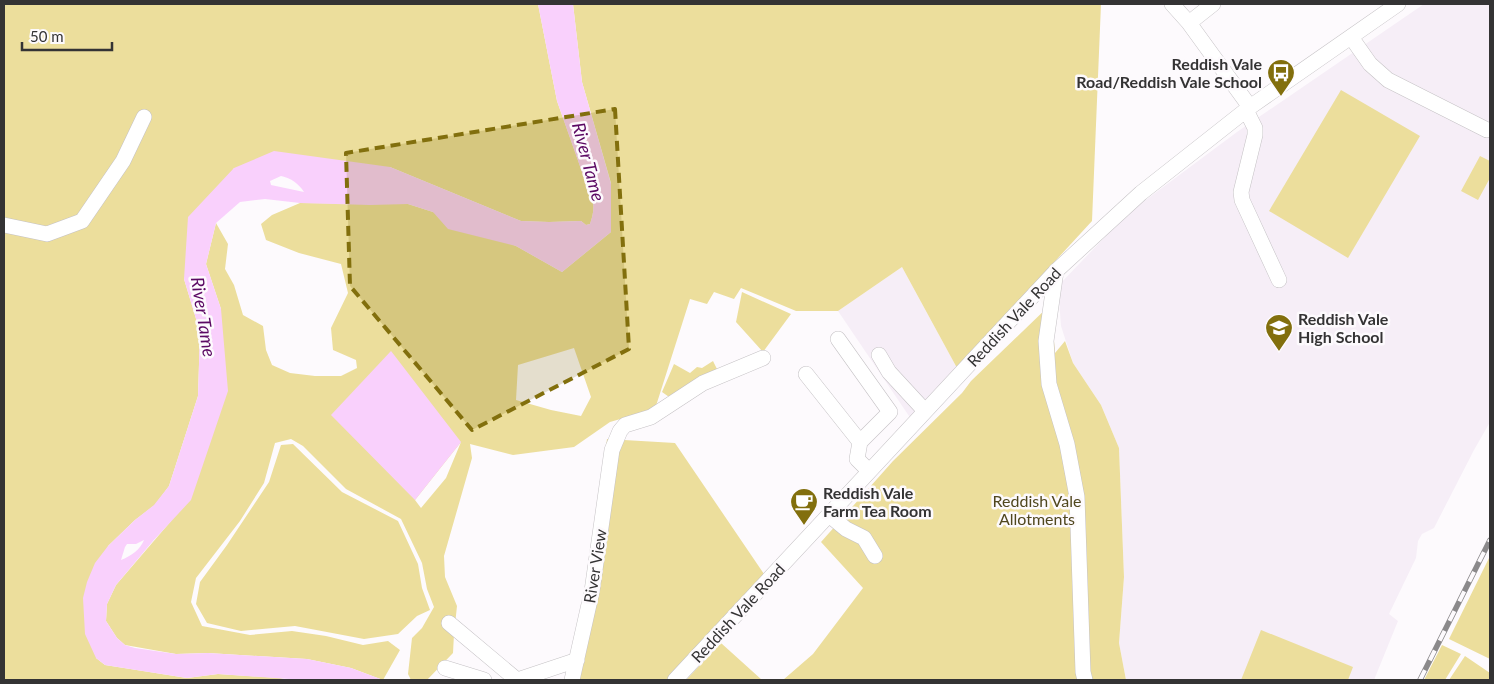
<svg xmlns="http://www.w3.org/2000/svg" width="1494" height="684" font-family="Lato,sans-serif">
  <style>
    .built { fill: #f6eef7 }
    .green { fill: #ecde9c; fill-rule: evenodd }
    .water { fill: #f9d0fc; fill-rule: evenodd }
    .lines { fill: none; stroke-linecap: round; stroke-linejoin: round }
    .minor-casing { stroke: #c5c2c5; stroke-width: 16 }
    .minor { stroke: #fff; stroke-width: 15 }
    .rail-casing { stroke: #8b898b; stroke-width: 5.5 }
    .rail { stroke: #fdfafd; stroke-width: 4; stroke-dasharray: 11; stroke-linecap: butt }
    .marked { fill: #826f0d; fill-opacity: 0.2; stroke: #826f0d; stroke-width: 4; stroke-dasharray: 10 6; stroke-linejoin: round }
    .labels { text-anchor: middle; stroke-width: 5; stroke-linejoin: round; paint-order: stroke }
    .poi-label { font-size: 16px; font-weight: bold; fill: #343334; stroke: #fdfafd; text-anchor: start }
    .street-label { font-size: 16px; fill: #343334; stroke: #fdfafd }
    .park-label { font-size: 16px; fill: #50471e; stroke: #fdfafd }
    .water-label { font-size: 18px; font-style: italic; fill: #5b0963; stroke: #fdfafd }
  </style>
  <rect width="100%" height="100%" fill="#fdfafd"/>
  <path class="built" d="M1424,4H1490V422L1474,450L1434,528L1422,534L1418,541L1416,558L1389,614L1398,621L1374,680H1126L1119,643L1124,577L1119,448L1101,405L1073,363L1061,326L1058,286L1127,214L1237,132Z
    M902,267L957,368L911,419L838,311Z"/>
  <path class="green" d="M4,4H538L557,101L587,186C595,199 595,210 590,224L586,225L581,221L549,222L521,221L390,167L234,168L184,279L200,332L198,396L169,486L155,505L135,520L108,546L96,658L105,665L187,678L218,674L280,678L289,680H4Z
    M573,4H1101L1092,221L957,368L902,267L838,311H796L741,288L734,299L714,292L707,304L690,299L655,409L610,422L574,447L513,455L470,444L472,458L444,556L445,577L457,606L454,634L453,653L427,680H411L408,674L412,638L422,628L434,607L427,589L422,563L401,519L346,489L303,446L291,439L275,443L264,483L240,521L196,578L191,602L202,626L250,635L292,631L326,636L363,645L388,641L400,650L383,680L351,668L307,659L208,653L176,654L125,645L117,638L106,621L107,604L116,585L171,521L221,309L206,264L216,223L228,244L225,269L234,285L243,315L263,326L266,350L272,365L290,373L315,376H341L357,368L356,360L333,350L331,328L348,293L341,264L299,253L266,240L261,224L272,215L300,203L408,204L433,212L516,246L562,272L611,232V183L582,82ZM574,348L591,397L581,416L551,410L516,400L518,365ZM461,442L446,478L421,508L415,500Z
    M1341,90L1420,136L1348,258L1269,211Z
    M1480,156L1490,161V178L1478,200L1461,191Z
    M742,292L791,314L763,352L736,322Z
    M1051,304L1055,353L1065,341L1073,363L1101,405L1119,448L1124,577L1119,643L1126,680H783L813,654L863,588L821,542L893,461L962,393L971,381Z
    M713,361L718,371L672,399L662,392L674,364L690,373L697,367L702,368Z
    M607,439L675,443L766,577L669,680H576Z
    M293,444L342,492L398,521L418,564L422,588L430,610L417,616L398,634L364,639L295,626L241,631L207,623L196,604L200,582L227,545L269,482L281,445Z
    M1490,556V659L1449,639Z
    M1261,630L1353,667L1348,680H1241Z
    M721,643L762,680H686Z
    M1442,645L1461,654L1445,680H1424Z
    M1465,656L1490,673V680H1449Z"/>
  <path class="water" d="M538,4H573L582,82L611,184V232L562,272L516,246L448,229L433,212L408,204L370,205L300,203L265,199L240,202L216,223L206,264L221,309L228,391L191,500L153,541L116,585L107,604L106,621L117,638L125,645L135,648L176,654L208,653L307,659L351,668L383,680H303L218,674L187,678L105,665L96,658L85,634L83,598L87,582L95,563L108,546L135,520L154,505L169,486L198,396L200,332L184,279L188,217L234,168L274,151L390,167L521,221L549,222L581,221L586,225L590,224C595,211 595,198 587,186L557,101ZM281,176C291,178 299,184 304,192L271,185L270,181ZM144,540C140,550 131,556 121,560L125,547L127,544H136Z
    M391,351L461,442L415,500L331,415Z"/>
  <g class="lines">
    <defs>
      <path id="minor" d="M1172,4L1189,23L1250,107
        M1189,23L1213,4
        M1351,37L1370,64L1388,80L1487,130
        M1246,110L1255,128V135L1241,192L1242,200L1279,280
        M4,225L47,234L82,221L123,161L144,117
        M1056,271L1046,341L1049,384L1067,444L1077,497L1083,672L1085,680
        M838,339L890,412L860,442
        M879,355L889,372L925,411
        M806,374L860,442L857,459L869,471
        M829,515L846,529L864,538L875,556
        M449,623L517,680
        M445,668L484,680
        M517,680L577,660
        M572,680L592,591L612,450L620,431L625,425L651,417L703,383L763,358
        M675,680L1056,271L1141,193L1250,107L1398,4"/>
    </defs>
    <use href="#minor" class="minor-casing"/>
    <use href="#minor" class="minor"/>
    <defs>
      <path id="rail" d="M1420,680L1490,540"/>
    </defs>
    <use href="#rail" class="rail-casing"/>
    <use href="#rail" class="rail"/>
  </g>
  <path class="marked" d="M615,109L629,349L472,430L350,286L346,153Z"/>
  <defs>
    <symbol id="bus-pin" viewBox="-11 -11 22 30"><path d="M0 17L-7.5 6A9.5 9.5 0 1 1 7.5 6Z" fill="#826f0d" stroke="#fdfafd"/><path d="M-5-6H5V4H4V6H2V4H-2V6H-4V4H-5ZM-3.5-4V0h7V-4ZM-3.5 1.2v1.5H-2V1.2ZM2 1.2v1.5H3.5V1.2Z" fill="#fff"/></symbol>
    <symbol id="school-pin" viewBox="-11 -11 22 30"><path d="M0 17L-7.5 6A9.5 9.5 0 1 1 7.5 6Z" fill="#826f0d" stroke="#fdfafd"/><path d="M0-5L7-2L0 1L-7-2ZM-4 1L0 2.5L4 1V4Q0 6-4 4Z" fill="#fff"/></symbol>
    <symbol id="cafe-pin" viewBox="-11 -11 22 30"><path d="M0 17L-7.5 6A9.5 9.5 0 1 1 7.5 6Z" fill="#826f0d" stroke="#fdfafd"/><path d="M-5.5-4.5H6V0H3Q3 3.5 0 3.5H-2.5Q-5.5 3.5-5.5 0ZM3-3.2v2h1.7v-2ZM-6 4.5H4V6H-6Z" fill="#fff"/></symbol>
  </defs>
  <g fill-rule="evenodd">
    <use href="#bus-pin" x="1265" y="57" width="32" height="43"/>
    <use href="#school-pin" x="1263" y="312" width="32" height="43"/>
    <use href="#cafe-pin" x="788" y="486" width="32" height="43"/>
  </g>
  <g class="labels">
    <g class="poi-label">
      <text x="1262" y="70" text-anchor="end">Reddish Vale<tspan x="1262" dy="18">Road/Reddish Vale School</tspan></text>
      <text x="1298" y="325">Reddish Vale<tspan x="1298" dy="18">High School</tspan></text>
      <text x="823" y="499">Reddish Vale<tspan x="823" dy="18">Farm Tea Room</tspan></text>
    </g>
    <g class="street-label">
      <text transform="translate(1014 317) rotate(-47)" y="6">Reddish Vale Road</text>
      <text transform="translate(595 566) rotate(-81)" y="6">River View</text>
      <text transform="translate(738 613) rotate(-47)" y="6">Reddish Vale Road</text>
    </g>
    <g class="park-label">
      <text x="1037" y="507">Reddish Vale<tspan x="1037" dy="18">Allotments</tspan></text>
    </g>
    <g class="water-label">
      <text transform="translate(588 162) rotate(75)" y="6">River Tame</text>
      <text transform="translate(203 317) rotate(81)" y="6">River Tame</text>
    </g>
  </g>
  <rect width="1494" height="684" fill="none" stroke="#343334" stroke-width="10"/>
  <path d="M22 42v8h90v-8" fill="none" stroke="#343334" stroke-width="2.5"/>
  <text x="30" y="42" font-size="15" fill="#343334" stroke="#fdfafd" stroke-width="4" paint-order="stroke">50 m</text>
</svg>
